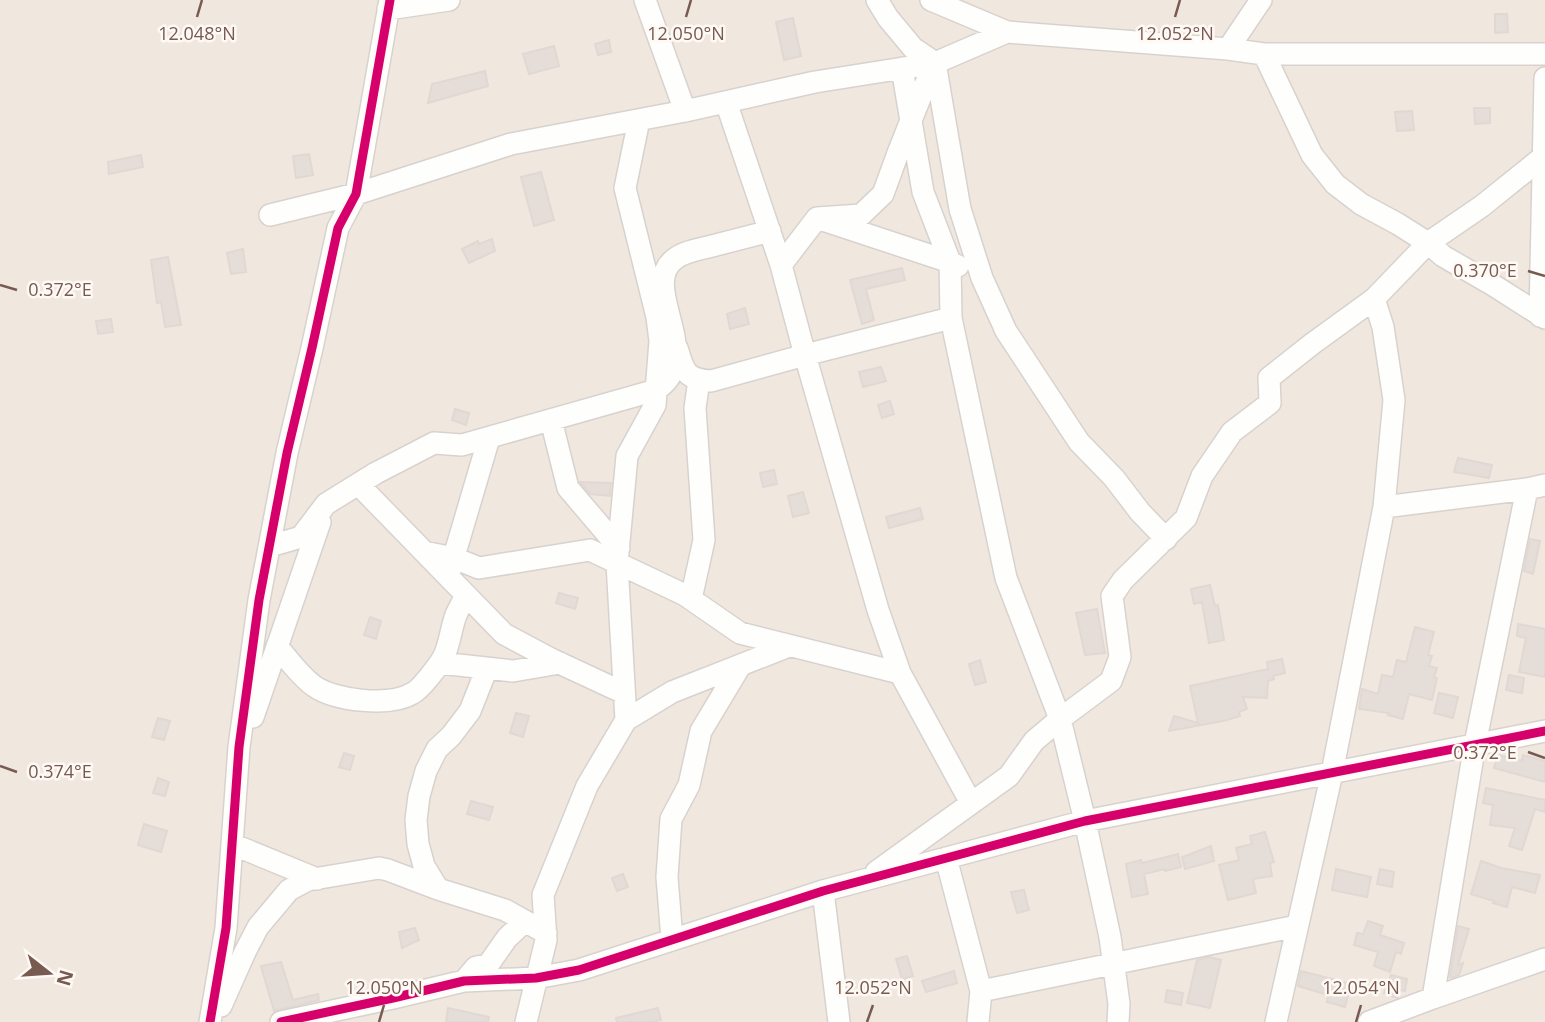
<svg xmlns="http://www.w3.org/2000/svg" width="1545" height="1022" font-family="'Open Sans',sans-serif">
  <style>
    .residential { fill: #f0e7df }
    .building { fill: #e5ddd8; stroke: #e1d8d3; stroke-width: 2 }
    .lines { fill: none; stroke-linecap: round; stroke-linejoin: round }
    .minor-casing { stroke: #d8d2ce; stroke-width: 24 }
    .minor { stroke: #fefefd; stroke-width: 21 }
    .cycleway-casing { stroke: #fef9f4; stroke-width: 13 }
    .cycleway { stroke: #d6006c; stroke-width: 9 }
    .ticks { fill: none; stroke: #775a50; stroke-width: 2.5 }
    .ticks-label { font-size: 18px; text-anchor: middle; fill: #775a50; stroke: #fef9f4; stroke-width: 5; stroke-linejoin: round; paint-order: stroke }
  </style>
  <rect width="100%" height="100%" fill="#f8f5f0"/>
  <path class="residential" d="M0,0H1545V1022H0Z"/>
  <path class="building" d="M1495,14H1507L1508,32L1495,33Z
    M793,18L801,56L784,60L776,22Z
    M609,40L611,52L598,55L595,44Z
    M554,46L559,66L529,74L523,54Z
    M485,71L488,86L428,103L432,84Z
    M1474,108H1490V123L1475,124Z
    M1412,111L1414,130L1397,131L1395,112Z
    M309,154L313,175L296,178L293,156Z
    M141,155L143,167L109,174L108,162Z
    M541,172L554,220L534,226L521,177Z
    M492,239L495,251L469,263L462,249L478,241L479,244Z
    M243,249L246,272L231,274L227,253Z
    M168,257L181,325L165,327L161,302L157,303L151,260Z
    M902,268L905,280L866,289L874,320L862,324L850,280Z
    M745,308L749,324L730,329L727,314Z
    M111,319L113,332L98,334L96,321Z
    M881,367L886,381L863,387L859,372Z
    M890,401L894,414L882,418L878,405Z
    M455,409L469,413L466,425L452,420Z
    M1458,458L1492,465L1489,478L1454,472Z
    M774,470L777,484L763,487L760,473Z
    M580,482L611,483L610,496L590,494Z
    M803,492L809,513L793,517L788,496Z
    M920,508L923,519L889,528L886,517Z
    M1530,539L1540,541L1533,574L1524,571Z
    M1210,585L1215,606L1218,605L1224,640L1209,643L1202,602L1194,604L1191,589Z
    M559,593L578,598L575,609L556,603Z
    M1097,609L1105,653L1085,655L1076,613Z
    M370,617L381,621L376,639L364,635Z
    M1518,624L1545,629V677L1519,672L1526,638L1517,636Z
    M1415,627L1434,632L1428,655L1432,656L1429,666L1437,668L1434,677L1437,678L1432,700L1409,694L1403,719L1388,715L1389,713L1359,709L1362,689L1378,694L1382,675L1393,677L1397,660L1406,662Z
    M1282,659L1285,673L1273,676L1274,679L1268,681L1267,698L1243,697L1247,709L1239,712L1240,716L1223,721L1169,731L1174,716L1198,723L1190,686L1268,669L1267,662Z
    M980,660L986,682L975,685L969,664Z
    M1509,675L1524,678L1522,693L1506,690Z
    M1439,693L1458,697L1453,718L1434,713Z
    M516,713L529,716L523,737L510,733Z
    M158,718L170,721L164,740L152,737Z
    M344,753L354,756L350,770L339,767Z
    M1498,755L1522,761L1523,755L1545,761V782L1494,768Z
    M158,778L169,782L165,796L153,793Z
    M1486,788L1545,800V812L1535,809L1522,850L1509,846L1515,828L1490,825L1493,805L1483,803Z
    M471,801L493,807L489,820L467,814Z
    M144,824L167,831L161,852L138,845Z
    M1265,832L1274,862L1270,863L1272,876L1253,879L1256,893L1228,900L1219,865L1239,860L1236,848L1252,844L1250,836Z
    M1211,846L1214,861L1185,869L1182,857Z
    M1178,854L1181,867L1165,871V869L1144,874L1148,894L1132,897L1126,864L1141,860L1142,863Z
    M1481,861L1501,868L1540,875L1535,893L1512,887L1507,907L1493,903L1494,901L1471,894Z
    M1336,869L1371,877L1367,897L1332,890Z
    M1380,869L1394,872L1392,887L1377,884Z
    M623,874L628,887L617,891L612,878Z
    M1024,890L1029,910L1017,913L1011,892Z
    M1368,921L1383,926L1380,935L1404,943L1401,954L1396,952L1390,972L1374,966L1378,952L1354,945L1357,933L1363,934Z
    M1458,926L1469,929L1458,965L1463,963L1459,975L1452,978L1450,977Z
    M415,928L419,940L402,948L399,932Z
    M907,956L913,976L902,979L896,959Z
    M1210,957L1221,960L1210,1008L1187,1003L1197,960Z
    M281,962L293,1000L318,994L319,1000L274,1011L261,966Z
    M954,971L957,983L926,992L922,981Z
    M1301,971L1351,984L1345,1007L1327,1002L1328,995L1298,986Z
    M1391,975L1407,979L1405,991L1400,990L1397,998L1384,993Z
    M1167,990L1183,993L1181,1005L1165,1002Z
    M448,1008L489,1017L488,1022H446Z
    M658,1008L661,1020L653,1022H617L616,1018Z"/>
  <g class="lines">
    <defs>
      <path id="minor" d="M645,0L685,111
        M877,0L888,18L913,48L935,63L960,209L982,278L1006,331L1079,442L1114,478L1140,512L1166,539
        M931,0L1007,32L1228,49L1264,54H1545
        M388,9L449,0
        M1228,49L1261,0
        M1264,54L1312,155L1335,184L1361,204L1398,224L1428,243L1443,256L1493,285L1545,318
        M902,68L923,192L950,262L951,318L1006,578L1060,719L1085,821L1110,937L1119,1004L1118,1022
        M726,102L781,265L805,355L878,610L900,673
        M270,215L356,194L511,144L685,111L815,82L935,63L1007,32
        M826,221L950,262L958,266
        M781,265L817,218L861,215L883,194L898,153L934,63
        M1540,316L1545,78
        M677,348C684,371 685,379 711,381L805,355L951,318
        M551,420L568,488L619,548
        M358,484L504,634L553,660L624,693
        M1384,507L1527,489L1545,485
        M270,546L301,537L326,504L376,473L434,443L462,445L656,390C708,356 636,285 676,258C686,251 700,249 712,246C731,241 750,236 770,231
        M424,552L454,558L479,568L590,550L685,595L740,633L900,673L971,803
        M450,570L489,438
        M691,599L704,540L695,408L699,380
        M277,646C288,659 300,676 314,686C335,701 390,707 413,693C421,689 440,664 444,656C450,643 451,628 456,615C459,608 463,602 466,595
        M440,663L513,671L560,663
        M487,668L470,711L451,736L437,749L426,771L419,796L416,820L418,844L424,866L438,889L505,910L546,933
        M253,717L320,522
        M626,720L672,692L789,646
        M232,844L317,879
        M946,858L981,991L1297,926
        M876,872L1009,776L1034,741L1060,719L1111,681L1120,657L1112,596L1123,580L1186,518L1202,476L1232,432L1270,403L1269,378L1312,344L1374,299L1428,243L1482,206L1543,157
        M823,891L839,1022
        M672,940L667,877L671,819L689,785L701,731L740,666
        M464,981L476,967L488,965L507,938L525,921
        M1433,998L1475,744L1527,489
        M221,1006L245,952L258,927L289,890L308,880L379,868L388,870L438,889
        M210,1022L226,928L239,747L259,600L287,453L312,348L338,228L356,194L390,0
        M281,1022L393,998L464,981L536,978L579,970L823,891L1085,821L1545,731
        M526,1022L546,940L543,895L587,786L626,720L617,563L627,456L655,405L660,341L657,317L625,188L639,120
        M978,1022L981,991
        M1276,1022L1332,773L1384,507L1394,400L1383,327L1374,299
        M1369,1022L1433,998L1545,959"/>
    </defs>
    <use href="#minor" class="minor-casing"/>
    <use href="#minor" class="minor"/>
    <defs>
      <path id="cycleway" d="M210,1022L226,928L239,747L259,600L287,453L312,348L338,228L356,194L390,0
        M281,1022L393,998L464,981L536,978L579,970L823,891L1085,821L1545,731"/>
    </defs>
    <use href="#cycleway" class="cycleway-casing"/>
    <use href="#cycleway" class="cycleway"/>
  </g>
  <path class="ticks" d="M197,17L202,0M686,17L691,0M1175,17L1180,0M1528,271L1545,276M0,285L17,290M1528,752L1545,758M0,766L17,772M379,1022L384,1005M867,1022L873,1005M1356,1022L1361,1005"/>
  <g class="ticks-label">
    <text x="197" y="40">12.048°N</text>
    <text x="686" y="40">12.050°N</text>
    <text x="1175" y="40">12.052°N</text>
    <text x="1485" y="277">0.370°E</text>
    <text x="60" y="296">0.372°E</text>
    <text x="1485" y="759">0.372°E</text>
    <text x="60" y="778">0.374°E</text>
    <text x="384" y="994">12.050°N</text>
    <text x="873" y="994">12.052°N</text>
    <text x="1361" y="994">12.054°N</text>
  </g>
  <g transform="translate(49 973) rotate(107)" stroke="#fef9f4" stroke-width="5" paint-order="stroke">
  <path d="M0-5L12 26L0 18L-12 26Z" fill="#775a50"/>
  <text y="-10" font-size="19" font-weight="bold" text-anchor="middle" fill="#775a50">N</text>
  </g>
</svg>
